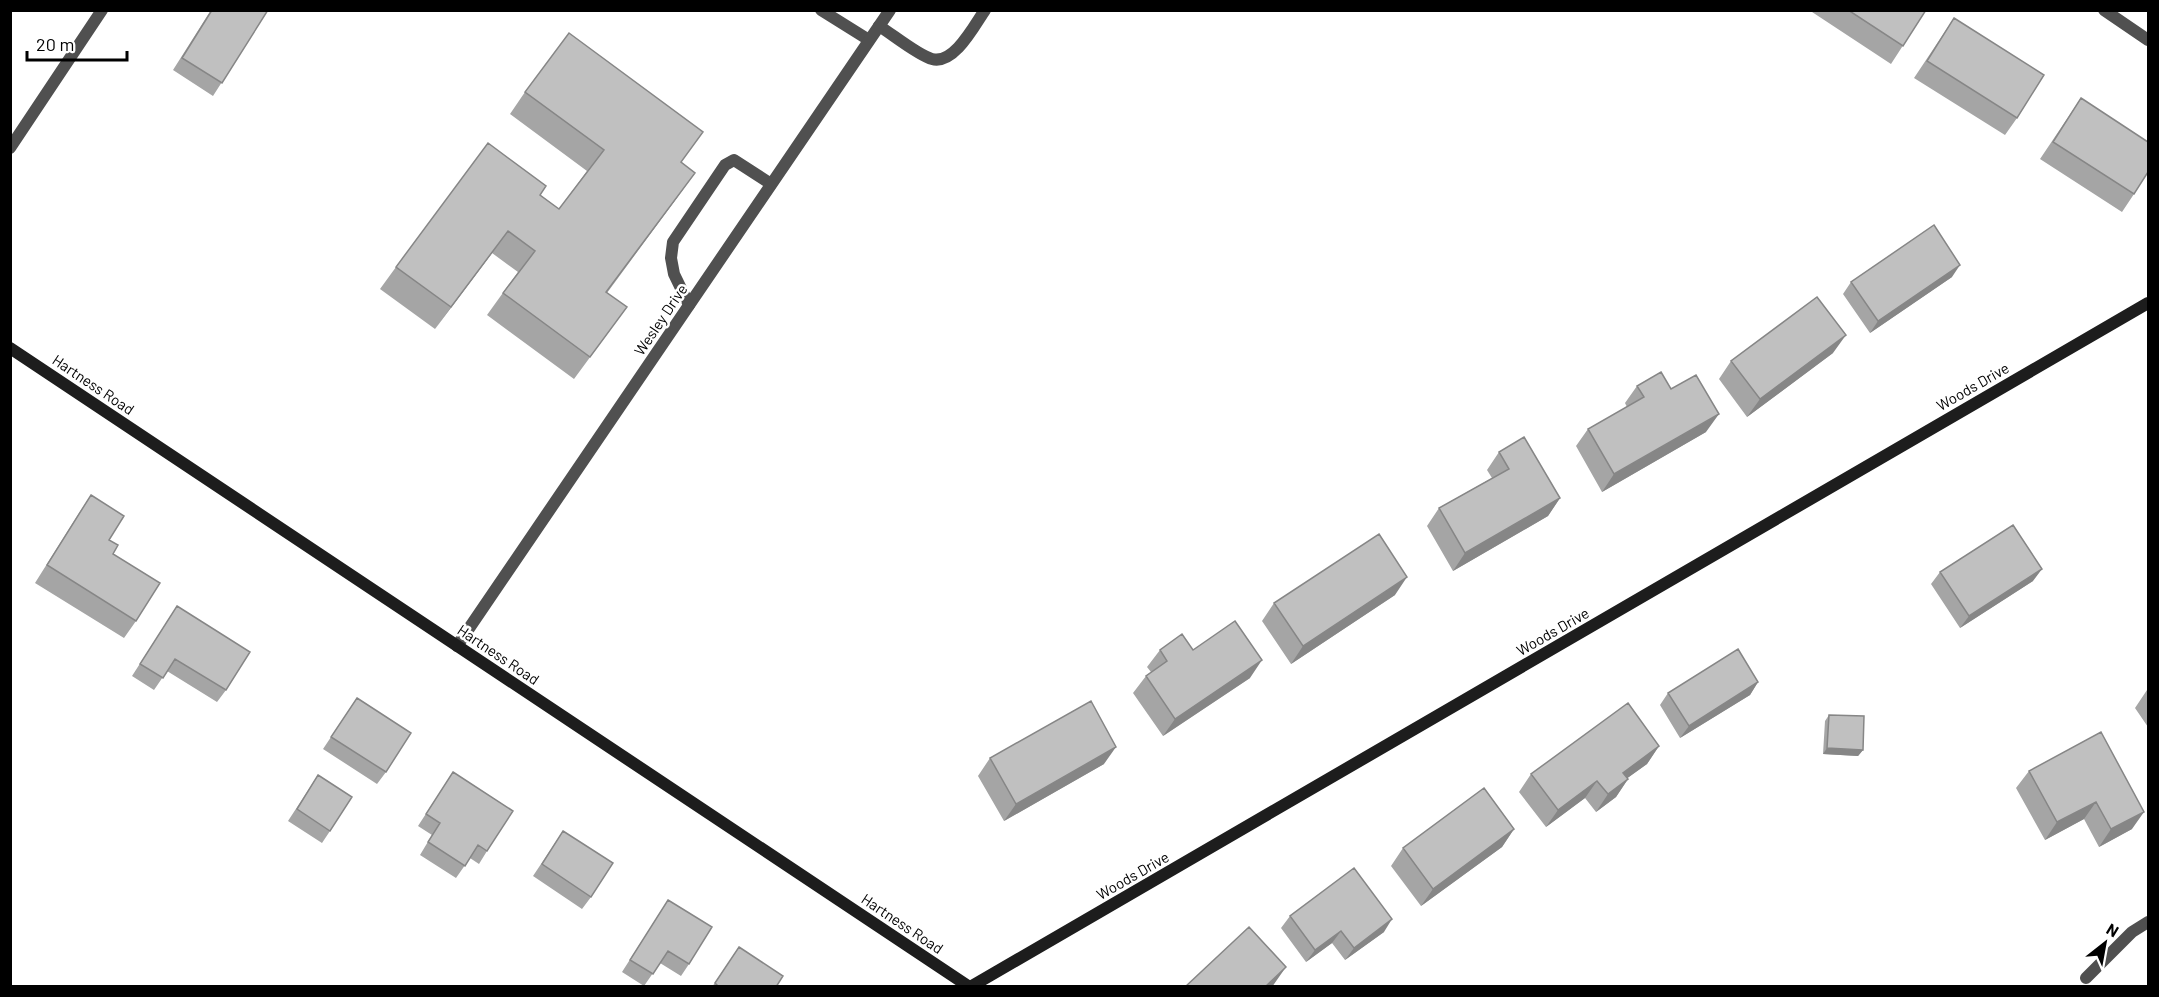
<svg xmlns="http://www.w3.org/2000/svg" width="2159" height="997" font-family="Barlow,sans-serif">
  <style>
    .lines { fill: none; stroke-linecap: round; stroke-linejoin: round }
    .lane { stroke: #505050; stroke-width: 12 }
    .street { stroke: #505050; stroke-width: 12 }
    .secondary { stroke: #1d1d1d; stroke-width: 12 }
    .wall { fill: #a5a5a5 }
    .shaded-wall { fill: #868686 }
    .building { fill: #c0c0c0; stroke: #868686; stroke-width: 1.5 }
    .labels { text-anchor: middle; stroke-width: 5; stroke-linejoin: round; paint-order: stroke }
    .street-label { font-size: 15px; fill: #000; stroke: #fff }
  </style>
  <rect width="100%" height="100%" fill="#fff"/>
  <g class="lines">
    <path class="lane" d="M821,10L869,40
      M879,26C892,34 919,56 932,59C954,65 974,26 985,10
      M689,305L674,274L671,258L673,242L725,165L734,160L771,184"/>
    <path class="street" d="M2104,10L2148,40
      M10,148L102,10
      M457,646L890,10
      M2086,978L2132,932L2148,922"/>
    <path class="secondary" d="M10,348L968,986
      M972,986L2148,303"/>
  </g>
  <path class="wall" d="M211,10H268L213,96L173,70Z
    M1809,10H1926L1891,64Z
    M1954,18L2017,118L2005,135L1914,78Z
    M525,92L681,163L679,195L607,293L627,307L574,379L487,315L518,272L492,253L435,329L380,289L396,267L540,195L559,209L587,171L510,114Z
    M2081,98L2134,194L2122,212L2040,159Z
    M1952,277L1870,333L1843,294L1851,282Z
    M1833,353L1747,417L1719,379L1731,361Z
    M1637,386L1671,389L1706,432L1602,492L1576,446L1588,429L1627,407L1625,403Z
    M1499,452L1560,498L1548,516L1453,571L1427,526L1439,508L1492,478L1487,470Z
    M91,495L109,540L113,554L136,621L124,638L35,583L79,513Z
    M1940,572L2033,581L1960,628L1931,584Z
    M1395,595L1291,664L1262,621L1274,603Z
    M177,606L226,690L217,702L167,671L154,690L132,676Z
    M1160,650H1193L1250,678L1163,736L1133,693L1146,676L1151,672L1147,667Z
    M1758,682L1750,695L1680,738L1660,705L1668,693Z
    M2147,690H2148V727L2135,708Z
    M357,698L386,772L377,784L323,749Z
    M1829,715L1863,750L1858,756L1823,754L1825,721Z
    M2101,732L2132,829L2099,847L2084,819L2045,840L2016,788L2029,771Z
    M1659,746L1647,764L1627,778L1628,779L1616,797L1596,812L1585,798L1546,827L1519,792L1531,774Z
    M990,758L1104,764L1004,821L978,776Z
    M453,772L487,851L479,864L470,858L456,878L420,855L432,835L418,826Z
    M318,775L330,831L322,843L288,821Z
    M1514,829L1502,847L1421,906L1391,866L1403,848Z
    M563,831L591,897L582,909L533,876Z
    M668,900L689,964L681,976L660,963L644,986L622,972Z
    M1290,916L1384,932L1345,960L1332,943L1306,962L1281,928Z
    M739,947L776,987H712Z"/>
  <path class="shaded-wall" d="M695,173L679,195L590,314L606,292Z
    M508,231L492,253L435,329L451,307Z
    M1960,265L1952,277L1870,333L1878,321Z
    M1846,335L1833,353L1747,417L1760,399Z
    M1719,414L1706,432L1602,492L1614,474Z
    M1560,498L1548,516L1453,571L1465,553Z
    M2042,569L2033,581L1960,628L1969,616Z
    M1407,577L1395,595L1291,664L1303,646Z
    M1262,660L1250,678L1163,736L1175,719Z
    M1758,682L1750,695L1680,738L1689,726Z
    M1659,746L1647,764L1611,790L1623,773Z
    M1116,747L1104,764L1004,821L1016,804Z
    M1827,748L1863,750L1858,756L1823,754Z
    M1628,779L1616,797L1596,812L1608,794Z
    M1597,781L1585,798L1546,827L1558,810Z
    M2096,802L2084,819L2045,840L2057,822Z
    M2144,812L2132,829L2099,847L2111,829Z
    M1514,829L1502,847L1421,906L1433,889Z
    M1392,919L1384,932L1345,960L1354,948Z
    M1341,931L1332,943L1306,962L1315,950Z
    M1286,967L1272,987H1265Z"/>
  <path class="building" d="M212,10H268L222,83L182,58Z
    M1848,10H1926L1903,46Z
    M1954,18L2044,75L2017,118L1927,61Z
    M569,33L703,132L681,162L695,173L606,292L627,307L590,357L503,293L535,251L508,231L451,307L396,267L488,143L546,186L540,195L559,209L604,150L525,92Z
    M2081,98L2148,142V172L2134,194L2053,142Z
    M1934,225L1960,265L1878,321L1851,282Z
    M1817,297L1846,335L1760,399L1731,361Z
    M1661,372L1671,389L1696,375L1719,414L1614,474L1588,429L1644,397L1637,386Z
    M1524,437L1560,498L1465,553L1439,508L1509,469L1499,452Z
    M91,495L124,516L109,540L118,545L113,554L160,583L136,621L47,565Z
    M2013,525L2042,569L1969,616L1940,572Z
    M1379,534L1407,577L1303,646L1274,603Z
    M177,606L250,652L226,690L175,659L163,678L140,664Z
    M1235,621L1262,660L1175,719L1146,676L1167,661L1160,650L1182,634L1193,650Z
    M1738,649L1758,682L1689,726L1668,693Z
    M357,698L411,733L386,772L331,737Z
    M1091,701L1116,747L1016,804L990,758Z
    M1628,703L1659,746L1623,773L1628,779L1608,794L1597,781L1558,810L1531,774Z
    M1829,715L1864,716L1863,750L1827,748Z
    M2101,732L2144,812L2111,829L2096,802L2057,822L2029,771Z
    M453,772L513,811L487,851L478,845L465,866L428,842L440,823L426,814Z
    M318,775L352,797L330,831L297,809Z
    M1484,788L1514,829L1433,889L1403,848Z
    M563,831L613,863L591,897L542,864Z
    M1354,868L1392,919L1354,948L1341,931L1315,950L1290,916Z
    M668,900L712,927L689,964L668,951L653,974L630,960Z
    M1249,927L1286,967L1265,987H1185Z
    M739,947L783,976L776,987H719L715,983Z"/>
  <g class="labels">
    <g class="street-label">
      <text transform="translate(661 320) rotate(-56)" y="5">Wesley Drive</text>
      <text transform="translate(93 385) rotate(34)" y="5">Hartness Road</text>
      <text transform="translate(1973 387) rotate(-30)" y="5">Woods Drive</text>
      <text transform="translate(1553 632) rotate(-30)" y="5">Woods Drive</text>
      <text transform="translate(498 655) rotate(34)" y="5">Hartness Road</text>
      <text transform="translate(1133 876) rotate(-30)" y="5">Woods Drive</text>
      <text transform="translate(902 924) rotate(34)" y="5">Hartness Road</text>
    </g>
  </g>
  <rect width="2159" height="997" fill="none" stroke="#000000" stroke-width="24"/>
  <g transform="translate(2105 943) rotate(31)" stroke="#ffffff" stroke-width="4.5" paint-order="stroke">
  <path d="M0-4.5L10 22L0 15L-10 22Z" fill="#000000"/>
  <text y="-9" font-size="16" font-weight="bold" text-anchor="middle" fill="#000000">N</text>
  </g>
  <path d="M27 51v9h100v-9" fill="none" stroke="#000000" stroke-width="3"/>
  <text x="36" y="51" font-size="18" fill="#000000" stroke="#ffffff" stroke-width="4.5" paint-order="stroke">20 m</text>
</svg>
